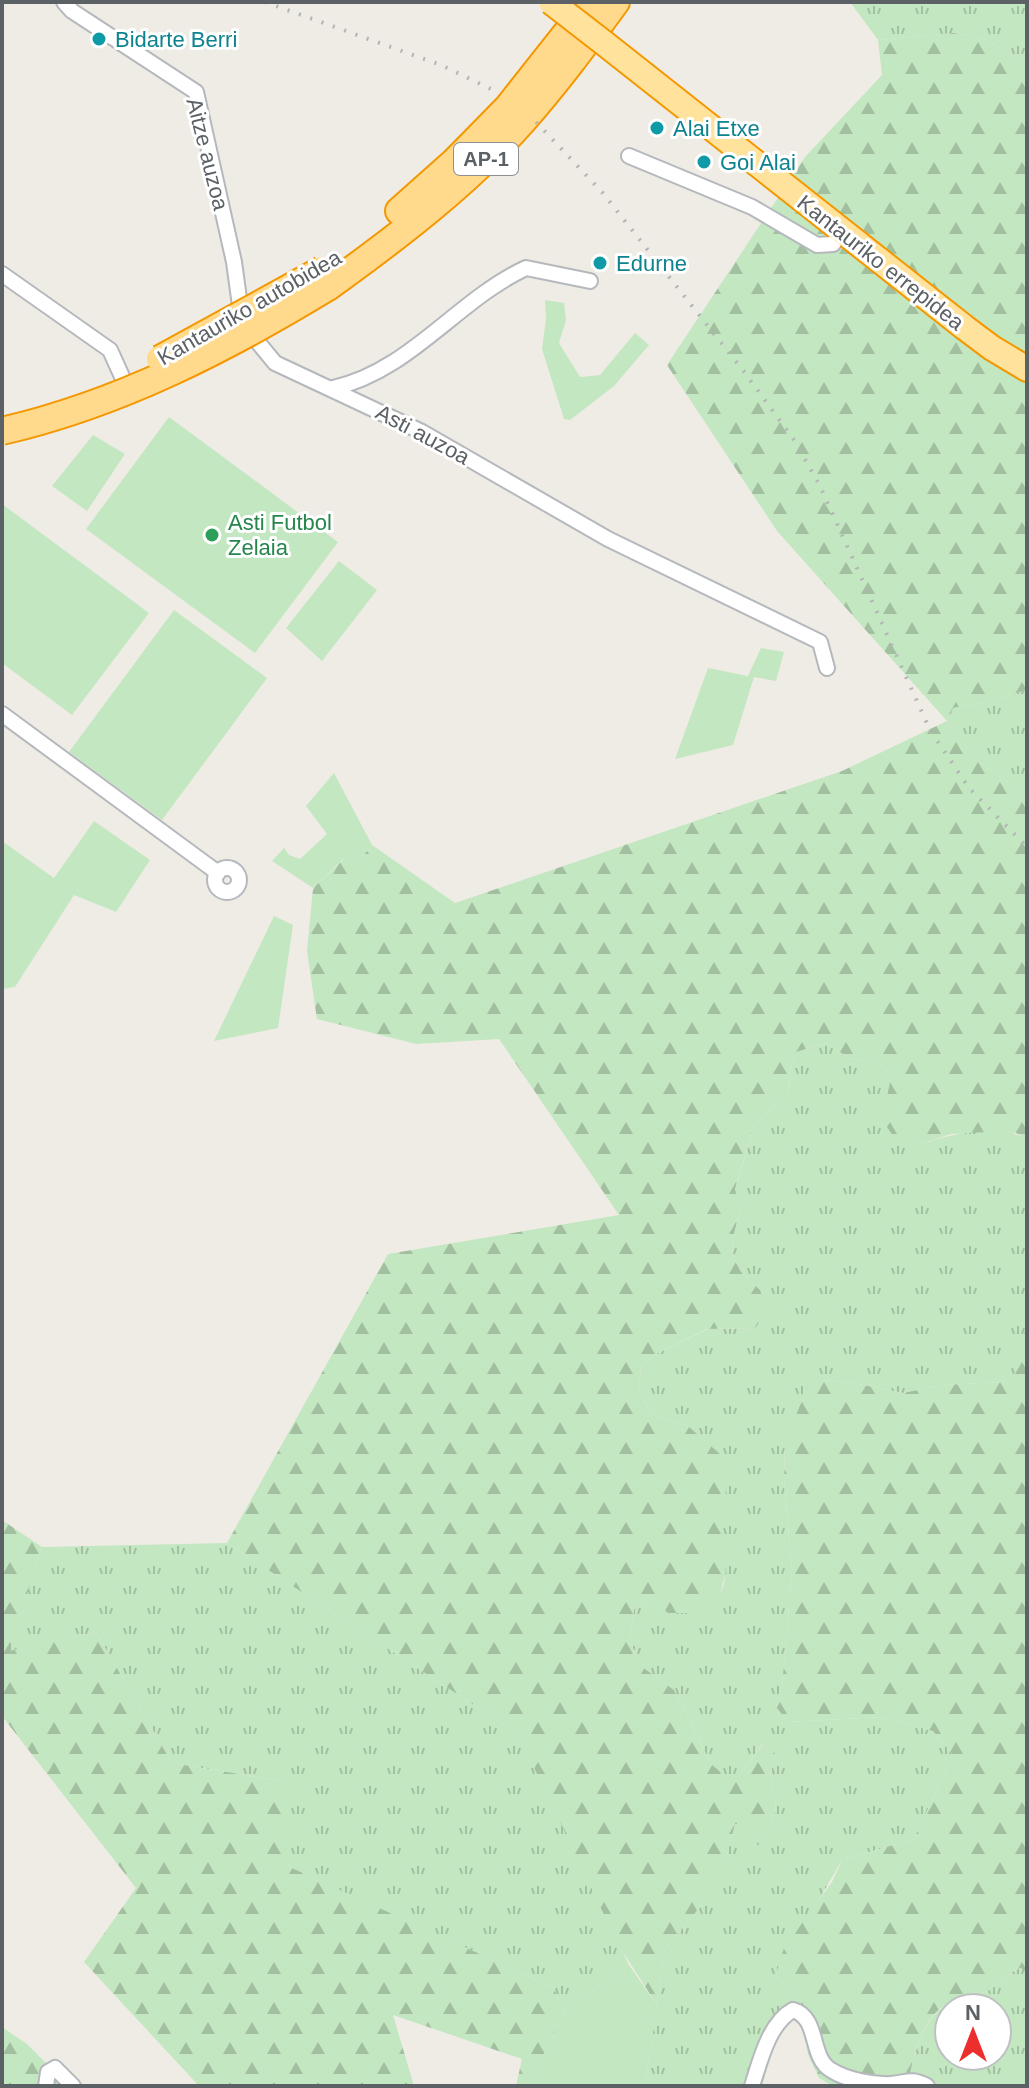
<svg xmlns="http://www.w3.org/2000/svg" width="1029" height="2088" font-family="Arial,sans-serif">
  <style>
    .grass { fill: url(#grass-tufts); fill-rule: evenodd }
    .forest { fill: url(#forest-firs) }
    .garden { fill: #c3e7c1 }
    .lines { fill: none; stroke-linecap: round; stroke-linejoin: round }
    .minor-casing { stroke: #b5b8bc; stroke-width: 18 }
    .trunk-casing { stroke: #f49700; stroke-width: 28 }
    .motorway-casing { stroke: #f49700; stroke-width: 30 }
    .minor { stroke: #fff; stroke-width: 14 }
    .trunk { stroke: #ffe29b; stroke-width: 24 }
    .motorway { stroke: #ffda8c; stroke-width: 26 }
    .rail { stroke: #b3b4b5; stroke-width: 4; stroke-dasharray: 2 10; stroke-linecap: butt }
    .trunk-bridge-casing { stroke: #f49700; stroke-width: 28; stroke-linecap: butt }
    .motorway-bridge-casing { stroke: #f49700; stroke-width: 30; stroke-linecap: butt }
    .trunk-bridge { stroke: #ffe29b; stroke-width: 24 }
    .motorway-bridge { stroke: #ffda8c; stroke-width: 26 }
    .culture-dot { fill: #0f9aa8; stroke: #fff; stroke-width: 3 }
    .leisure-dot { fill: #2e9e5b; stroke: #fff; stroke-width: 3 }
    .labels { text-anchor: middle; stroke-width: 6; stroke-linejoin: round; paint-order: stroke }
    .shield { fill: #fff; stroke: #8d9093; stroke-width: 2 }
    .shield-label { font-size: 20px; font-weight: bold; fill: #5c6165 }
    .culture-label { font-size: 22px; fill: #0d838f; stroke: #fff; text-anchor: start }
    .street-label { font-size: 22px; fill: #5c6165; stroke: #fff }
    .leisure-label { font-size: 22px; fill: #27864d; stroke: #fff; text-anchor: start }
  </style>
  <defs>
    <pattern id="grass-tufts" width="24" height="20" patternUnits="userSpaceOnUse" patternTransform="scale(2)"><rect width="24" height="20" fill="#c3e7c1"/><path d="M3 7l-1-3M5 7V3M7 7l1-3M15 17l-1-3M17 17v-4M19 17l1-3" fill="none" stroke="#a2bfa0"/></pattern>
    <pattern id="forest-firs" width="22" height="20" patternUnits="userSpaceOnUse" patternTransform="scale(2)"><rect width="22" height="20" fill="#c3e7c1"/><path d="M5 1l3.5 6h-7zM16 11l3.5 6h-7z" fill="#a2bfa0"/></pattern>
  </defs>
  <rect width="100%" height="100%" fill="#efece5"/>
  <path class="grass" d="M850,2H1027V65L987,40L954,33L878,40Z
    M1027,690V801L1008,783L963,750L947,721L953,708L985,702Z
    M826,1043L849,1058L884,1066L891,1077L888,1099L921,1144C952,1134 996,1122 1027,1139V1323L1014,1379L1002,1382L942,1385L903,1393L853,1383L824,1380L785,1445L784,1480L792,1571L782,1686L776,1707L788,1722L881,1717L933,1731L953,1755L914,1839L842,1860L776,1974L796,2003L798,2016L787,2019L776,2039L762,2086H645L665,1949L696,1912L726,1859L735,1824H741L747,1843L759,1845L770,1830L776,1805L770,1777L775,1754L762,1744L734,1784L711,1764L674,1690L645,1669L629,1641L634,1609L652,1599L700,1613C719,1597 732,1585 721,1558L689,1427L650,1413L639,1389L641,1368L652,1356L708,1329L755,1328L760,1290L741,1272L732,1255L733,1237L740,1211L735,1190L754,1126L790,1092L789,1074L796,1052Z
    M227,1543L518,1734L629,1965L564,2012L554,1988L282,1864L281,1781L172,1763L96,1632L8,1652L42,1547Z
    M1022,1968L1027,1973V2086H908C911,2063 922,2019 944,2007C956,1999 977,1997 991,1989C1003,1981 1007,1972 1022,1968ZM949,2008H997V2056H949Z"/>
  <path class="forest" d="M954,33L987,40L1027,65V690L985,702L953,708L947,721L963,750L1008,783L1027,801V1139L1016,1133L987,1132L951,1134L921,1144L896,1140L882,1120L891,1078L884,1066L849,1058L826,1043L796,1052L789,1074L790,1092L754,1126L735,1189L740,1211L733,1237L732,1255L741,1272L760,1290L767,1313L755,1328L707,1329L652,1356L641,1368L639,1389L650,1413L689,1427L720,1454L727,1472L721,1558L726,1572L719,1597L700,1613H668L652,1599L634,1609L629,1641L645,1669L674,1690L711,1764L734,1783L762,1745L769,1740L775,1754L770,1777L776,1805L770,1830L759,1845L746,1843L741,1824H735L726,1859L716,1878L696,1912L665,1949L657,2005L619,1946L518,1734L227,1543L388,1254L619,1215L499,1039L416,1044L317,1019L307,951L313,888L344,859L353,867L372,845L455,903L842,771L947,721L777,531L667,365L805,157L882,75L878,40Z
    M1027,1323V1973L1021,1968C1007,1972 1003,1981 991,1989C976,1997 956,2000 943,2007C922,2019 911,2063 908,2086H833L819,2078L809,2057L796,2003L776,1974L784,1948L832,1882L842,1860L914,1839L953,1755L933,1731L881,1717L788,1722L776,1707L782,1686L792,1571L784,1480L785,1445L806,1389L824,1380L853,1383L903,1393L942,1385L1002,1382L1013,1379Z
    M2,1520L42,1547L9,1651L96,1632L172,1763L281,1781L283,1864L554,1988L564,2012L540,2063L533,2086H516L522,2059L393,2015L414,2086H199L84,1962L136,1888L2,1716Z
    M2,2027L27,2044L69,2086H2Z"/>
  <path class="garden" d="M545,300L564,303L566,320L559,343L580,377L600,375L635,333L649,345L614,386L570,420L564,419L542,349L546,319Z
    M169,417L338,542L255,653L86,529Z
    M93,435L125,454L87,511L52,486Z
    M2,504L149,613L72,715L2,663Z
    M339,561L377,590L322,661L286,628Z
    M174,610L267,678L162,820L69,752Z
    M761,648L784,652L776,681L754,677L733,745L675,759L708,668L748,676Z
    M334,773L372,845L353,867L343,859L313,888L272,861L284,848L289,855L300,859L327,834L306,806Z
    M94,821L150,860L116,912L74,895L15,987L2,989V841L54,878Z
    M274,916L293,925L278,1028L214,1041Z
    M629,1965L657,2005L645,2086H533L540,2063L564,2012Z"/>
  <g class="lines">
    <defs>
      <path id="minor" d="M64,2L72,11L196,92L234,262L242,320
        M629,156L752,207L817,245L833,244L841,232
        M2,274L110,350L124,381
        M247,329L275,363L422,432L608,539L820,642L827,668
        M333,388C410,371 457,300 526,268L590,281
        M2,714L218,873
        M215 880a12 12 0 1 1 24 0a12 12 0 1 1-24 0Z
        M46,2086L48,2072L55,2068L73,2086
        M752,2086C760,2061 769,2023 793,2010C820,2018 809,2057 831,2070C847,2080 873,2085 891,2084C908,2083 909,2077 927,2086"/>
      <path id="trunk" d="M604,43L964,327L992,348L1027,369"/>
      <path id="motorway" d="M399,211L454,162L508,107L591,2
        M328,287C396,238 466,185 522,122C556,84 586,43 616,2"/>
    </defs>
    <use href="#minor" class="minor-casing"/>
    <use href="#trunk" class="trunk-casing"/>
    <use href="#motorway" class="motorway-casing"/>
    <use href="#minor" class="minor"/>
    <use href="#trunk" class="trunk"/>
    <use href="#motorway" class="motorway"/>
    <path class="rail" d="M265,2L441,65L497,92
      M536,122L602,192L745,373L794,440L820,486L930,730L969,788L1027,847"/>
    <defs>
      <path id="trunk-bridge" d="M551,2L604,43"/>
      <path id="motorway-bridge" d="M160,359L322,270
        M2,431C119,404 226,349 328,287"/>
    </defs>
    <use href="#trunk-bridge" class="trunk-bridge-casing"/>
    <use href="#motorway-bridge" class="motorway-bridge-casing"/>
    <use href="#trunk-bridge" class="trunk-bridge"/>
    <use href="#motorway-bridge" class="motorway-bridge"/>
  </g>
  <g class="culture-dot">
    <circle cx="99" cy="39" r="8"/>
    <circle cx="657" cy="128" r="8"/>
    <circle cx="704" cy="162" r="8"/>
    <circle cx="600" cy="263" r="8"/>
  </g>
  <circle class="leisure-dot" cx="212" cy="535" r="8"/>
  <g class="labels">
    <rect class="shield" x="454" y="143" width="64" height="32" rx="6"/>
    <g class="shield-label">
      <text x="486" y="166">AP-1</text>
    </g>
    <g class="culture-label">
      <text x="115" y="47">Bidarte Berri</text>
      <text x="673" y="136">Alai Etxe</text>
      <text x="720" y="170">Goi Alai</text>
      <text x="616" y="271">Edurne</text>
    </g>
    <g class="street-label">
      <text transform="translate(208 154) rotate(76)" y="8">Aitze auzoa</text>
      <text transform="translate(881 262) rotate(38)" y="8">Kantauriko errepidea</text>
      <text transform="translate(249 307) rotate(-30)" y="8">Kantauriko autobidea</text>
      <text transform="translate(423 434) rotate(28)" y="8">Asti auzoa</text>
    </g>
    <g class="leisure-label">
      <text x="228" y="530">Asti Futbol<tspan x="228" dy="25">Zelaia</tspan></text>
    </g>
  </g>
  <rect width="1029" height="2088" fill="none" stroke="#5c6165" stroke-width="8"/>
  <g transform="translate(973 2032)"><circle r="38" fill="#ffffff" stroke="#bec0c1" stroke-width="2"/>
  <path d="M0-6L14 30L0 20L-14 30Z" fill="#ec2f2d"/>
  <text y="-12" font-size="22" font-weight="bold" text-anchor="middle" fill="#5c6165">N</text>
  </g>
</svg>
